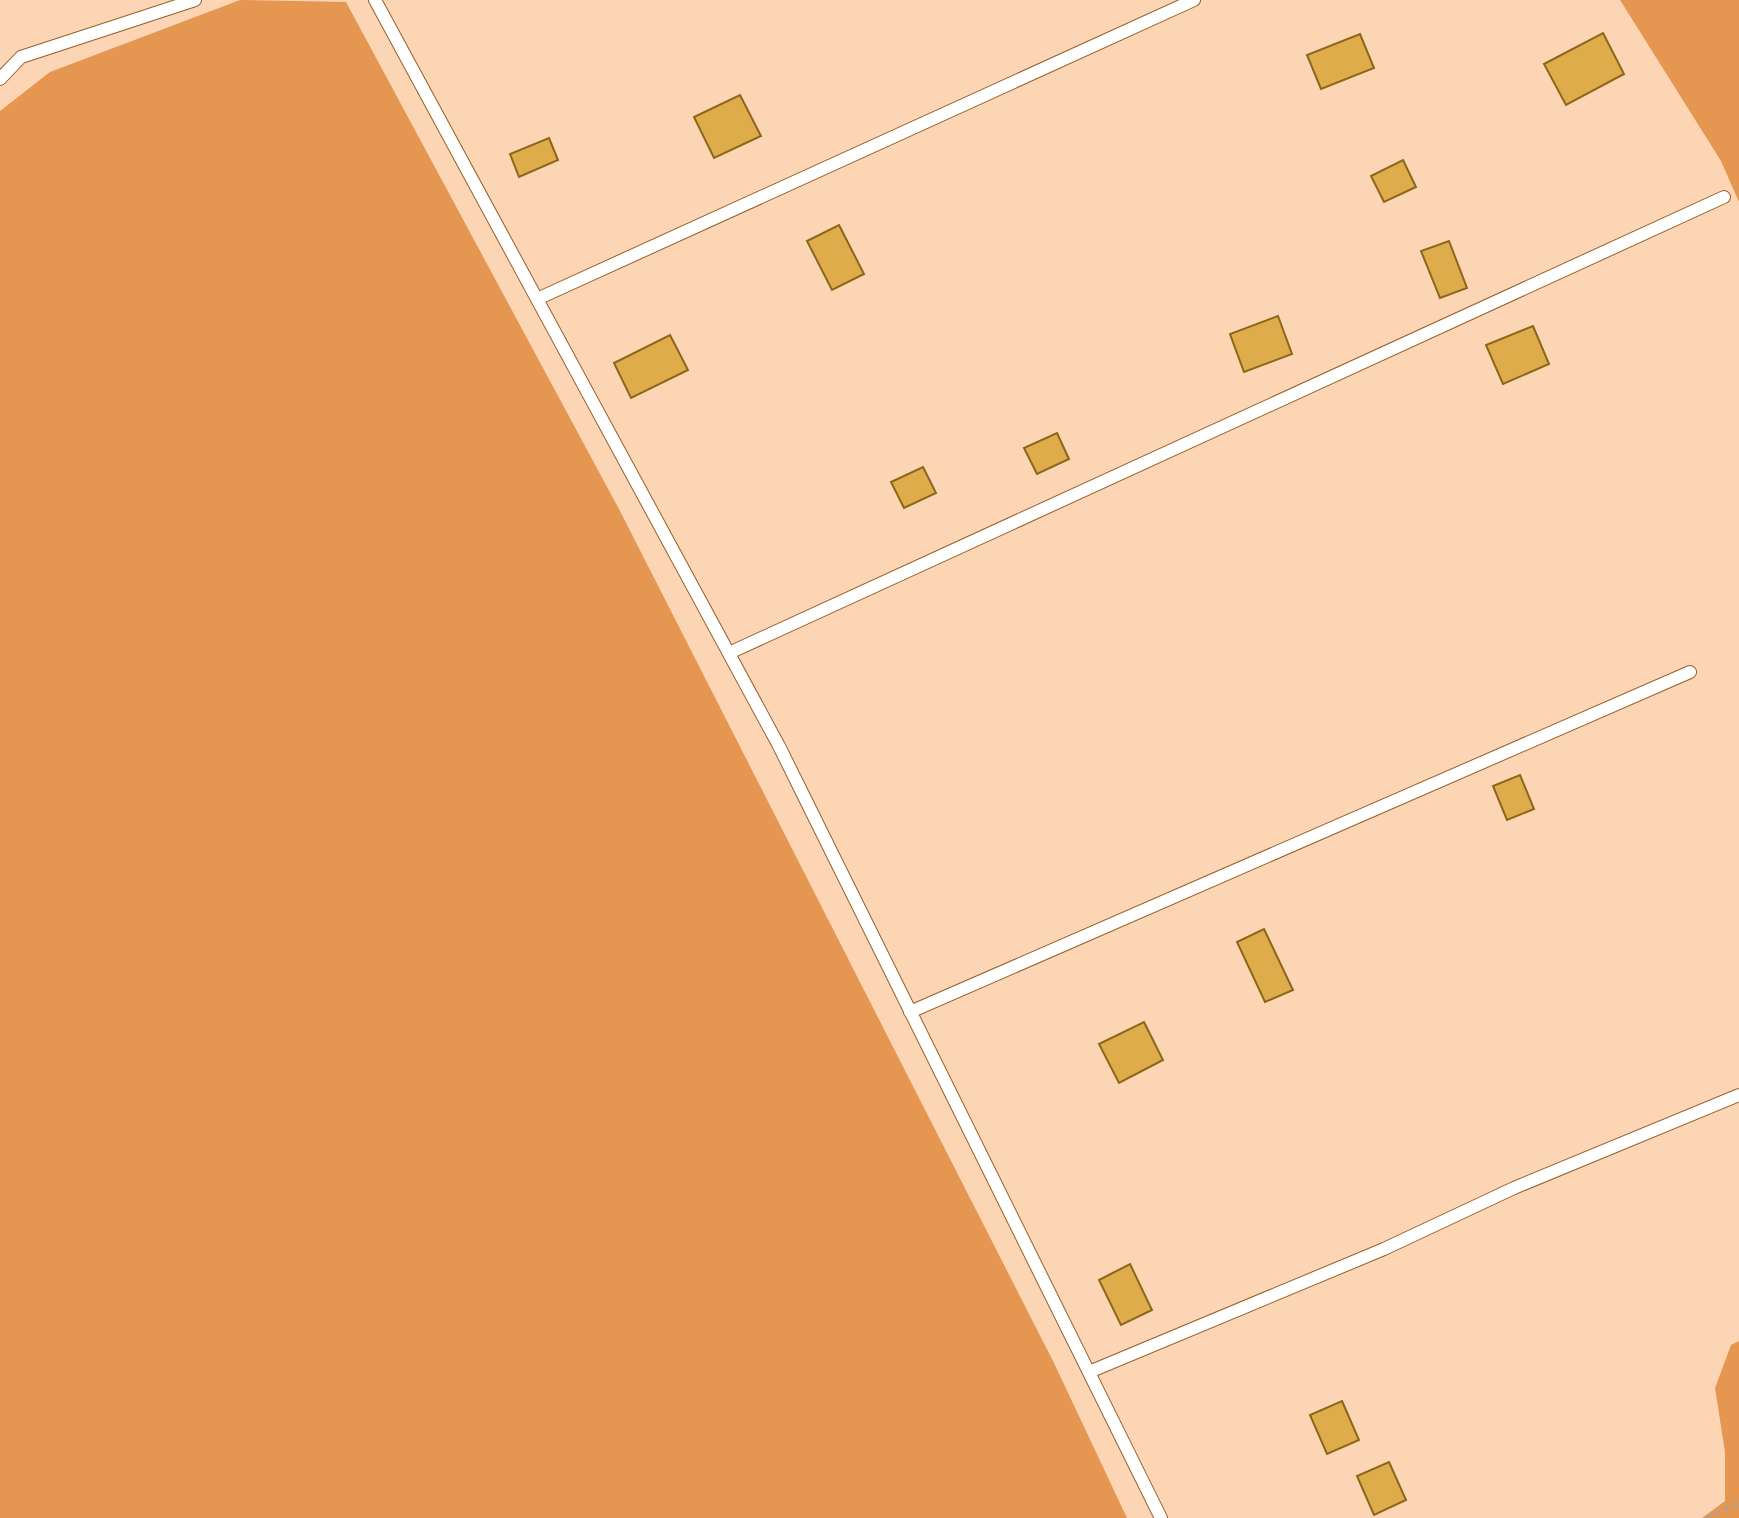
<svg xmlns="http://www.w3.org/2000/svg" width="1739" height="1518" font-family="Spectral,serif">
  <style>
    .forest { fill: #e59752 }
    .building { fill: #dfac4c; stroke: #8c6719; stroke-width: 2 }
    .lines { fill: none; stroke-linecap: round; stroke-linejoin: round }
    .service-casing { stroke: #975e28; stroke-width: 14 }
    .path { stroke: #bf9d80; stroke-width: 4.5; stroke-dasharray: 5 5; stroke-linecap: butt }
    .service { stroke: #fff; stroke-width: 12 }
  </style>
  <rect width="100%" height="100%" fill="#fcd5b5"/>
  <path class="forest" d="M240,0L346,2L620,511L1054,1363L1127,1518H0V111L50,72Z
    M1620,0H1739V202L1721,161Z
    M1739,1341V1518H1702L1725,1501V1452L1715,1388L1731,1345Z"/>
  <path class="building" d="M1603,33L1624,74L1566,105L1544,64Z
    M1360,34L1374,68L1321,89L1307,55Z
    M740,95L761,136L714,158L694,117Z
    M549,138L558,160L519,177L510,154Z
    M1403,160L1416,187L1384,202L1371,176Z
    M839,225L864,274L832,290L807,241Z
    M1449,241L1467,288L1440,298L1421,251Z
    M1278,316L1292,354L1244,372L1230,334Z
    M1533,326L1549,364L1503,384L1486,345Z
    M670,335L688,370L631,398L614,363Z
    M1057,433L1069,459L1037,474L1024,448Z
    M923,467L936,493L904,508L891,482Z
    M1520,775L1534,809L1507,820L1493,786Z
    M1264,929L1293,990L1265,1002L1237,942Z
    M1144,1022L1163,1060L1119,1083L1099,1044Z
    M1130,1264L1152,1310L1121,1325L1099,1280Z
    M1342,1401L1359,1440L1327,1454L1310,1415Z
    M1389,1462L1406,1500L1374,1515L1357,1476Z"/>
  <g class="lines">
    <defs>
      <path id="service" d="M375,0L779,746L1161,1518
        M0,79L21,57L195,0
        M537,299L1194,0
        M729,653L1724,197
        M910,1012L1690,672
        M1089,1372L1384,1249L1514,1188L1739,1095"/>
    </defs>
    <use href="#service" class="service-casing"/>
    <path class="path" d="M1706,1518L1739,1503"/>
    <use href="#service" class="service"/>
  </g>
</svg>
